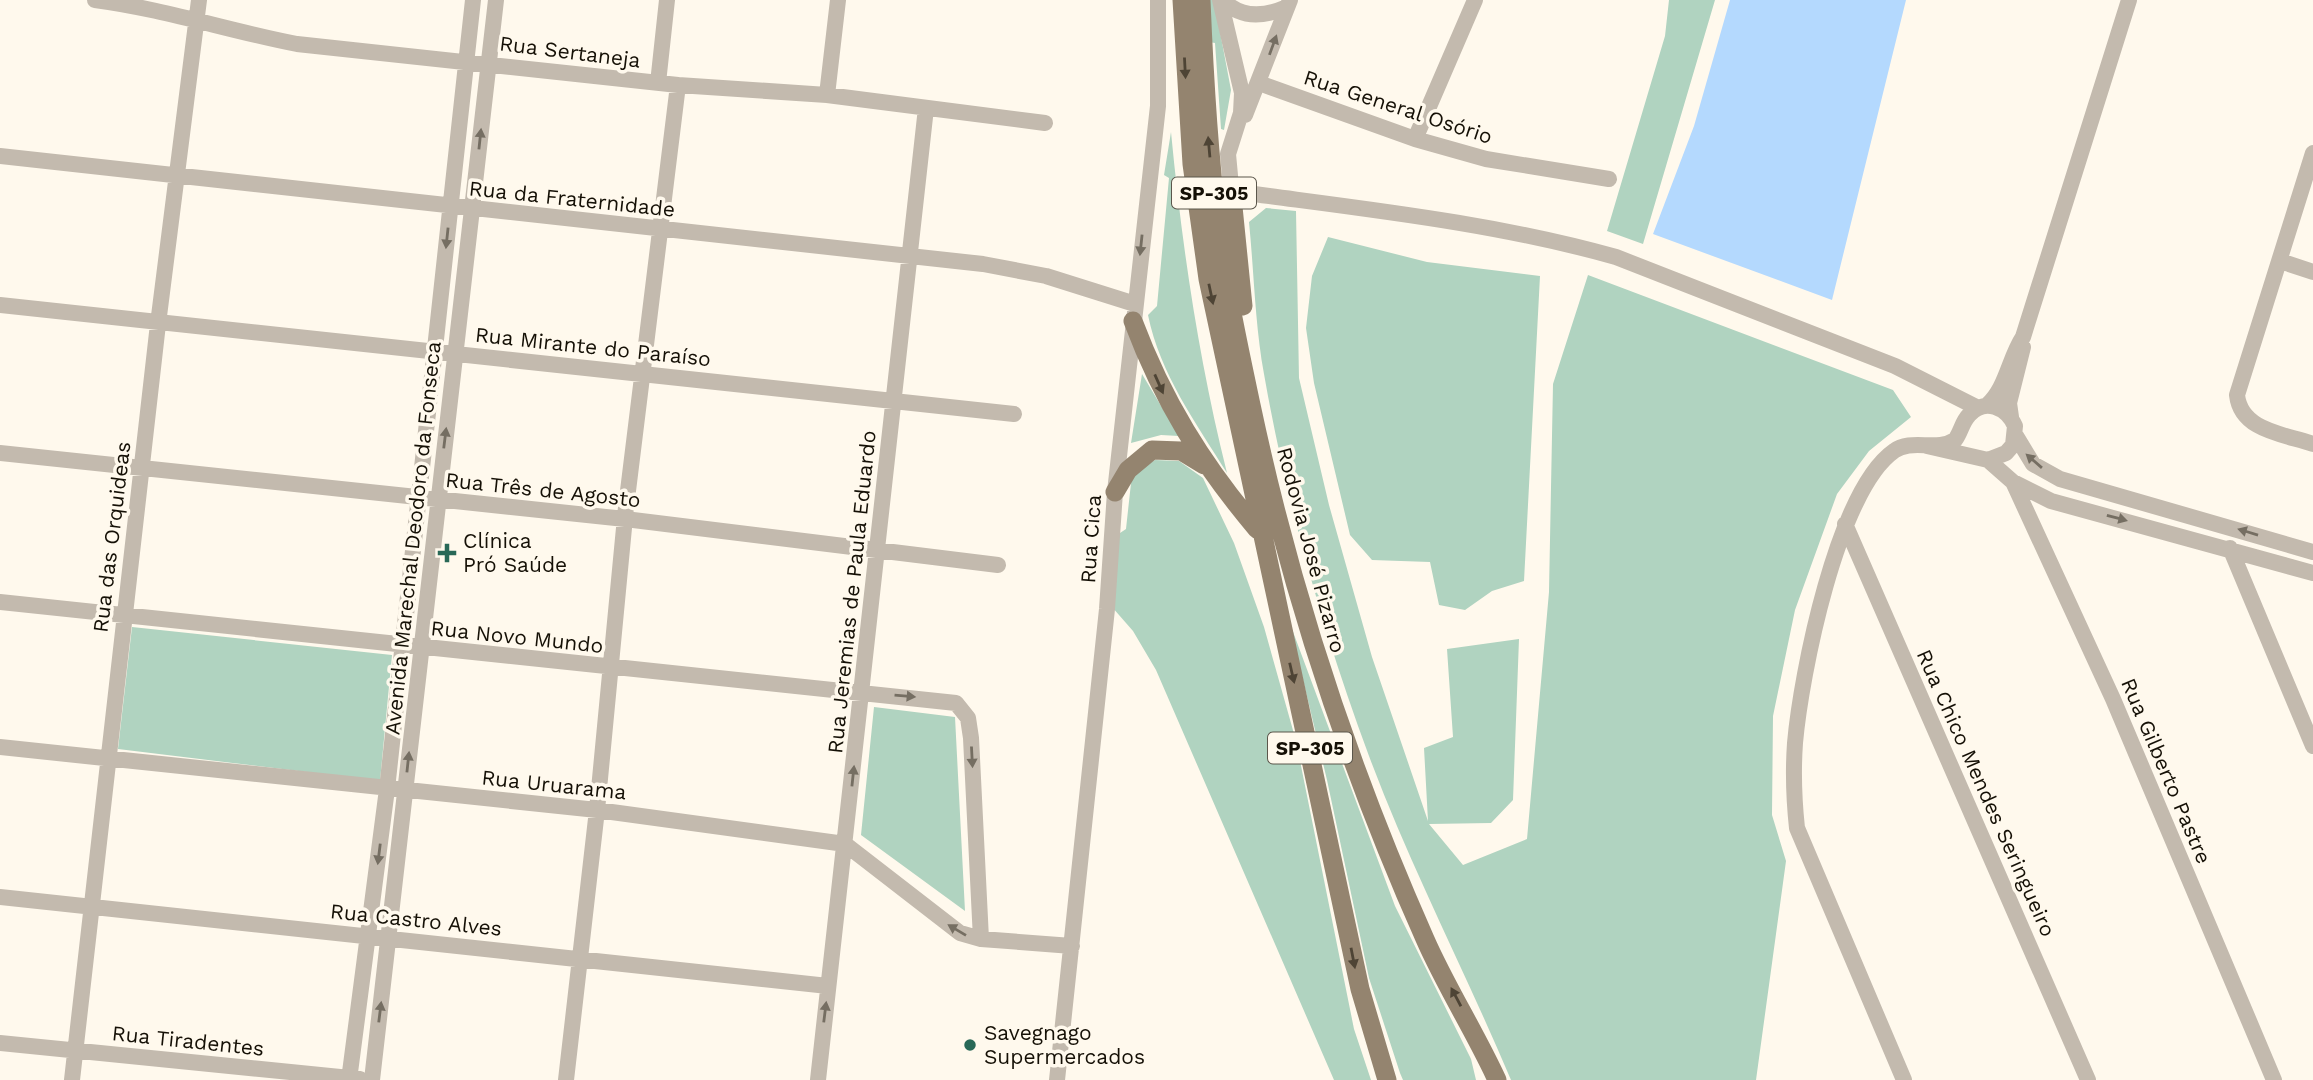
<svg xmlns="http://www.w3.org/2000/svg" width="2313" height="1080" font-family="'Work Sans',sans-serif">
  <style>
    .green { fill: #b0d3c0 }
    .water { fill: #b4d9fe }
    .lines { fill: none; stroke-linecap: round; stroke-linejoin: round }
    .minor { stroke: #c3baae; stroke-width: 16 }
    .major { stroke: #94846f; stroke-width: 19 }
    .oneway { fill: #756e62 }
    .oneway2 { fill: #4e4435 }
    .poi-dot { fill: #286857; stroke: #fff9ed; stroke-width: 2.5 }
    .labels { text-anchor: middle; stroke-width: 7; stroke-linejoin: round; paint-order: stroke }
    .shield { fill: #fff9ed; stroke: #5b564b; stroke-width: 2 }
    .shield-label { font-size: 19px; font-weight: bold; fill: #151006 }
    .street-label { font-size: 21px; fill: #151006; stroke: #fff9ed }
    .poi-label { font-size: 21px; fill: #151006; stroke: #fff9ed; text-anchor: start }
  </style>
  <rect width="100%" height="100%" fill="#fff9ed"/>
  <path class="green" d="M1208,0H1214L1231,90L1224,130L1221,129L1215,43L1209,42Z
    M1669,0H1715L1643,244L1607,231L1665,36Z
    M1171,132C1182,247 1199,361 1227,473C1196,423 1160,374 1148,315L1157,306L1169,178L1164,175Z
    M1266,208L1296,211L1299,378L1329,505L1372,657L1428,821L1424,748L1453,737L1447,649L1519,639L1513,800L1491,823L1429,824L1463,865L1527,839L1549,592L1553,384L1588,275L1893,390L1911,417L1869,451L1837,494L1795,610L1773,716L1772,815L1786,861L1756,1080H1511C1465,971 1410,866 1369,756C1323,632 1287,505 1264,374C1255,325 1254,272 1249,222Z
    M1328,237L1427,262L1540,276L1524,581L1492,591L1465,610L1439,605L1430,562L1372,560L1350,535L1314,383L1306,328L1312,276Z
    M1142,374L1179,436L1161,435L1131,443Z
    M1155,460L1179,461L1203,478L1234,543L1264,627L1296,741L1354,1029L1371,1080H1334L1156,670L1133,631L1112,607L1117,535L1126,529L1132,474Z
    M1289,621L1395,906L1471,1059L1476,1080H1403L1400,1073L1369,978L1327,780Z
    M132,627L392,655L380,781L118,749Z
    M874,707L955,717L965,911L861,835Z"/>
  <path class="water" d="M1730,0H1906L1832,300L1653,234L1694,126Z"/>
  <g class="lines">
    <path class="minor" d="M95,0C164,9 229,31 297,44L678,85L827,95L1045,123
      M1220,0L1242,93L1241,113L1228,154L1232,197L1254,194C1374,210 1499,224 1616,257L1895,366L1978,408
      M1223,0C1241,19 1264,17 1287,7
      M658,83L667,0
      M1259,83L1415,139L1486,159L1609,179
      M827,95L838,0
      M1245,115L1290,0
      M1415,139L1475,0
      M2313,153L2237,395C2241,431 2284,434 2313,444
      M0,156L983,264L1046,276L1135,304
      M2280,261L2313,272
      M0,305L1014,414
      M1987,405C2006,389 2009,358 2023,337L2129,0
      M2011,417L2009,403L2023,347
      M2016,436L2033,464L2060,479L2313,552
      M0,453L625,519L998,565
      M1988,460L2013,482L2051,501L2313,573
      M2013,482L2113,699L2274,1080
      M1845,524L2088,1080
      M2230,548L2313,746
      M0,602L956,703L968,718L971,738L981,939
      M0,747L597,810L845,844L960,933L981,939L1072,946
      M0,897L828,986
      M0,1043L360,1079
      M72,1080L158,324L199,0
      M349,1080L387,789L473,0
      M372,1080L496,0
      M566,1080L597,810L626,507L678,85
      M818,1080L926,108
      M1057,1080L1107,609L1115,492L1158,106V0
      M1904,1080L1797,828C1794,800 1793,771 1795,743C1801,675 1837,491 1894,451C1911,438 1937,452 1955,440C1961,432 1962,422 1969,415C1985,397 2007,408 2015,426L2013,445L2006,453L1988,460L1927,446"/>
    <path class="major" d="M1182,0L1192,164L1208,279L1360,989L1387,1080
      M1201,0C1204,74 1208,147 1217,221C1225,283 1238,344 1251,405C1290,589 1348,766 1425,939C1446,987 1475,1032 1497,1080
      M1232,197L1243,306
      M1133,321C1163,401 1202,464 1257,529
      M1115,492L1128,470L1152,450L1181,451L1204,465"/>
  </g>
  <defs><path id="oneway-solid" d="M-6-.8H1V-3.2L6.5 0L1 3.2V.8H-6Z" transform="scale(1.75)"/></defs>
  <g class="oneway">
    <use href="#oneway-solid" transform="translate(1273 45) rotate(-70)"/>
    <use href="#oneway-solid" transform="translate(480 139) rotate(-84)"/>
    <use href="#oneway-solid" transform="translate(447 238) rotate(96)"/>
    <use href="#oneway-solid" transform="translate(1141 245) rotate(96)"/>
    <use href="#oneway-solid" transform="translate(445 438) rotate(-83)"/>
    <use href="#oneway-solid" transform="translate(2034 461) rotate(-139)"/>
    <use href="#oneway-solid" transform="translate(2117 518) rotate(15)"/>
    <use href="#oneway-solid" transform="translate(2248 532) rotate(-163)"/>
    <use href="#oneway-solid" transform="translate(905 696) rotate(5)"/>
    <use href="#oneway-solid" transform="translate(972 757) rotate(87)"/>
    <use href="#oneway-solid" transform="translate(408 762) rotate(-84)"/>
    <use href="#oneway-solid" transform="translate(853 776) rotate(-84)"/>
    <use href="#oneway-solid" transform="translate(379 854) rotate(97)"/>
    <use href="#oneway-solid" transform="translate(957 930) rotate(-149)"/>
    <use href="#oneway-solid" transform="translate(380 1012) rotate(-83)"/>
    <use href="#oneway-solid" transform="translate(825 1012) rotate(-83)"/>
  </g>
  <g class="oneway2">
    <use href="#oneway-solid" transform="translate(1185 68) rotate(87)"/>
    <use href="#oneway-solid" transform="translate(1209 147) rotate(-95)"/>
    <use href="#oneway-solid" transform="translate(1211 294) rotate(78)"/>
    <use href="#oneway-solid" transform="translate(1159 384) rotate(66)"/>
    <use href="#oneway-solid" transform="translate(1292 673) rotate(77)"/>
    <use href="#oneway-solid" transform="translate(1353 958) rotate(79)"/>
    <use href="#oneway-solid" transform="translate(1456 997) rotate(-118)"/>
  </g>
  <g class="poi-dot">
    <path d="M443.5 542.5h7v7h7v7h-7v7h-7v-7h-7v-7h7z"/>
    <circle cx="970" cy="1045" r="7"/>
  </g>
  <g class="labels">
    <g class="shield">
      <rect x="1172" y="177.5" width="84" height="31" rx="5"/>
      <rect x="1268" y="732.5" width="84" height="31" rx="5"/>
    </g>
    <g class="shield-label">
      <text x="1214" y="200">SP-305</text>
      <text x="1310" y="755">SP-305</text>
    </g>
    <g class="street-label">
      <text transform="translate(570 52) rotate(7)" y="7">Rua Sertaneja</text>
      <text transform="translate(1398 107) rotate(18)" y="7">Rua General Osório</text>
      <text transform="translate(572 199) rotate(6)" y="7">Rua da Fraternidade</text>
      <text transform="translate(593 347) rotate(6)" y="7">Rua Mirante do Paraíso</text>
      <text transform="translate(543 490) rotate(6)" y="7">Rua Três de Agosto</text>
      <text transform="translate(112 537) rotate(-83)" y="7">Rua das Orquideas</text>
      <text transform="translate(413 538) rotate(-84)" y="7">Avenida Marechal Deodoro da Fonseca</text>
      <text transform="translate(1091 539) rotate(-86)" y="7">Rua Cica</text>
      <text transform="translate(1311 550) rotate(75)" y="7">Rodovia José Pizarro</text>
      <text transform="translate(852 592) rotate(-84)" y="7">Rua Jeremias de Paula Eduardo</text>
      <text transform="translate(517 637) rotate(6)" y="7">Rua Novo Mundo</text>
      <text transform="translate(2166 771) rotate(67)" y="7">Rua Gilberto Pastre</text>
      <text transform="translate(554 785) rotate(6)" y="7">Rua Uruarama</text>
      <text transform="translate(1986 793) rotate(66)" y="7">Rua Chico Mendes Seringueiro</text>
      <text transform="translate(416 920) rotate(6)" y="7">Rua Castro Alves</text>
      <text transform="translate(188 1041) rotate(6)" y="7">Rua Tiradentes</text>
    </g>
    <g class="poi-label">
      <text x="463" y="548">Clínica<tspan x="463" dy="24">Pró Saúde</tspan></text>
      <text x="984" y="1040">Savegnago<tspan x="984" dy="24">Supermercados</tspan></text>
    </g>
  </g>
</svg>
